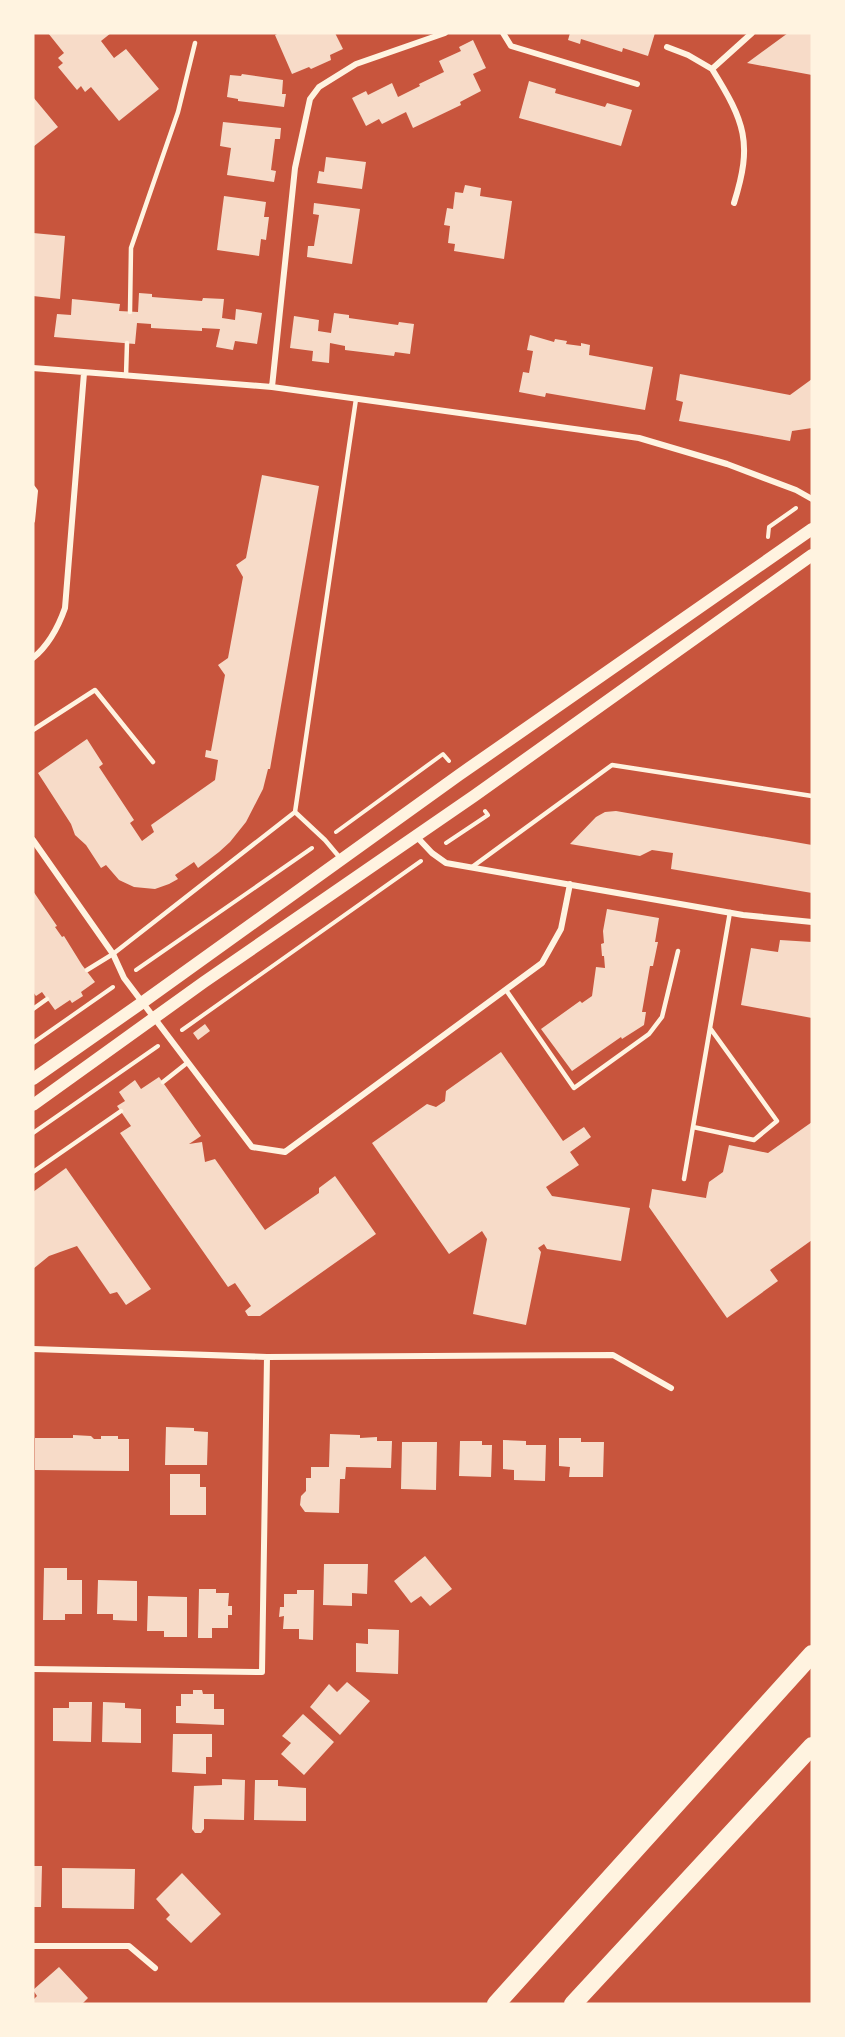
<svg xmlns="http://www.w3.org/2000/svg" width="845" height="2037" font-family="Arial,sans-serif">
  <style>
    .building { fill: #f7dbc8 }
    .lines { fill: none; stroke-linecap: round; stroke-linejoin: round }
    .path { stroke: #fff3e0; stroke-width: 4 }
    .service { stroke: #fff3e0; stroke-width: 4.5 }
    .minor { stroke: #fff3e0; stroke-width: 6 }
    .secondary { stroke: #fff3e0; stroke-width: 12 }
    .motorway { stroke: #fff3e0; stroke-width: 18 }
  </style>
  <rect width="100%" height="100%" fill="#c8553d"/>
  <path class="building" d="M48,33H111L101,41L114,58L126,49L159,89L119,121L91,87L85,92L81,86L77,90L58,67L63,63L58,58L64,53Z
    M279,33H335L343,49L330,55L331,60L311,69L309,67L292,74L275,35Z
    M570,33H655L648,56L623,48L622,52L581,39L580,44L568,40Z
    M788,33H812V75L747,63Z
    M473,40L486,68L473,74L481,91L460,102L461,105L413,128L406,112L382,124L379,119L366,126L352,98L366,91L368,95L392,83L398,97L420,86L419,84L444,72L439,61L461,51L459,47Z
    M242,74L283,80L282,94H286L284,107L238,101V99L227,97L230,75L241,76Z
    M529,81L556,89L555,93L605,107L607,103L632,110L621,146L519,118Z
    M33,97L58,127L33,147Z
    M223,122L281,128L280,139H275L271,170L276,171L274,182L227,175L231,148L220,146Z
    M326,157L366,162L362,189L317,183L319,171L324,172Z
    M465,185L481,188L480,196L512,201L504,259L454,251L455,244L448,243L450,226L444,225L447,208L453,209L455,192L463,193Z
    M224,196L266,202L264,217H269L266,240L261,239L259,256L217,250Z
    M314,203L360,209L352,264L307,257L308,246H314L319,215L313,214Z
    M33,233L65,236L60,299L33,296Z
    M139,293L152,294V297L202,301L203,298L224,299L222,318L235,320L236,309L262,313L257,344L235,341L233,350L216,347L220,329L202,328V331L151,328V324L137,323L135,344L54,337L57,314L71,315L72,299L120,304L119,311L138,312Z
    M334,313L349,315V318L398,325L399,322L414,324L410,354L395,352L394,356L345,350V346L330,343L329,363L312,361L313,351L290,348L294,316L319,320L318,331L331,333Z
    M530,335L554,342L555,339L567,341L566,344L581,346V343L590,345L589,355L653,367L645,410L546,393L545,397L519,392L523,372L529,373L533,351L527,350Z
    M680,374L790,395L812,379V428L792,431L790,441L679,421L683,402L676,400Z
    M262,475L319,486L270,769H268L263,789L246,822L230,842L219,852L198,868L194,862L175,875L178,879L169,884L155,889L134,887L119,880L106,865L101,868L86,845L75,835L71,824L38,773L87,739L103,764L99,767L134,820L130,823L142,841L154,832L151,825L215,780L218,760L205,757L206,750L211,751L225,675L218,665L228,658L243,577L236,565L246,558Z
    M616,811L812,845V893L671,869L673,853L652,850L640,856L570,844L596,817L605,812Z
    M33,891L57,926L55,927L62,937L64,936L82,965L95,982L81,992L83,996L72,1003L70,1000L55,1010L42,992L36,996L33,992Z
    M607,909L659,918L655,942H658L653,966H650L642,1012H646L644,1025L622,1039L621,1037L572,1071L541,1029L580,1001L582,1003L592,996L596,967L605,968L604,956H602L601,944L604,943L603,931Z
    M780,940L812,942V1018L741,1005L751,948L778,952Z
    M205,1024L210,1031L198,1040L193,1033Z
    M501,1052L563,1141L584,1127L591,1137L570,1152L579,1165L546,1187L552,1196L630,1208L621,1261L547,1249L544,1244L538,1248L541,1252L526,1325L473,1314L487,1239L482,1231L449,1254L372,1143L427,1104L436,1107L445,1101L446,1091Z
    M159,1077L201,1136L189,1144L202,1142L205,1162L215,1159L265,1230L319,1193V1188L335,1176L376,1234L260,1316H248L245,1311L251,1306L235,1283L228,1287L120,1133L131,1126L117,1106L125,1101L119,1092L135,1080L141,1089Z
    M812,1122V1240L770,1270L778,1281L727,1318L649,1207L652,1189L706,1198L709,1182L723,1172L729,1145L768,1153Z
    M66,1168L151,1289L126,1305L117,1292L110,1294L77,1246L49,1256L33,1269V1192Z
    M166,1427L194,1428V1431L208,1432L207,1465H165Z
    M330,1434L360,1435V1438L377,1437V1441H392L391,1468L346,1467L345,1479H340L339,1513L305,1512L300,1505L301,1496L306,1491V1478H311V1467H329Z
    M73,1435L91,1436L94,1439H101V1436H118V1439H129V1471L35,1470V1438H73Z
    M559,1438H581V1442H604L603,1477H569L570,1467L559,1466Z
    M503,1440L526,1441V1445H546L545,1481L514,1480V1470L503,1469Z
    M460,1441H482V1445H492L491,1477L459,1476Z
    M402,1442H437L436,1490L401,1489Z
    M170,1474H200V1487H206V1515H170Z
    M425,1556L452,1589L430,1606L421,1596L411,1603L394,1581Z
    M324,1564H368L367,1594L352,1593V1606L323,1605Z
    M44,1568H67V1580H82V1614H65V1620H43Z
    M98,1580L137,1581V1621L113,1620V1614H97Z
    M199,1589H216V1593H229L228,1606H232V1615H228V1628H212V1638H198Z
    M297,1590H314L313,1640L299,1639V1629H283L284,1616L279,1617L280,1607H284V1594H297Z
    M148,1596L187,1597V1637H164V1631H147Z
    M368,1629L399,1630L398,1674L356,1672V1643L368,1644Z
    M347,1682L370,1701L340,1735L310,1707L329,1684L337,1692Z
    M193,1690H202L203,1694H214V1709H224V1725L176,1723V1706H181V1694H193Z
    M69,1702H92L91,1742L53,1741V1708H69Z
    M103,1702L125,1703V1708L141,1709V1743L102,1742Z
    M303,1714L334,1742L304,1775L281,1754L291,1743L282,1736Z
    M173,1734H212V1757H206V1774L172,1772Z
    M222,1779L245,1780L244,1820L204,1819V1829L201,1833H195L192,1829L194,1786L222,1785Z
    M255,1780H278V1786L306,1788V1821L254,1820Z
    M33,1866H42L41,1907H33Z
    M62,1868L135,1869L134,1909L62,1908Z
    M182,1873L221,1914L191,1943L166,1919L170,1915L156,1899Z
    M59,1967L88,1998L82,2004H33V2000L37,1996L33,1990Z"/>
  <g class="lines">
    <path class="path" d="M33,487L36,491L33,521
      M768,537L769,527L796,508
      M336,832L443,754L449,761
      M446,843L488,815L485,811
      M136,970L312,848
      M182,1030L421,861
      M33,1043L113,987
      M33,1133L158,1046"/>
    <path class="service" d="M130,312L131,248L178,112L195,43
      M126,376L127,343
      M33,730L95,690L153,762
      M295,812L325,840L341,859
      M472,867L612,765L812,796
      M87,970L113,954L295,812L356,399
      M506,990L574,1088L649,1034L662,1017L678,951
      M33,1009L47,999
      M163,1082L187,1063
      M693,1127L754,1140L777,1121L710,1028L730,912
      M33,1172L121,1111
      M684,1179L710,1028"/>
    <path class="minor" d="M503,33L511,46L637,84
      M667,47L688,55L712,69
      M734,203C753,143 745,122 712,69L752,33
      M33,368L272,387L639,438L727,464L796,490L812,499
      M272,387L295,168L310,99L319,87L356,64L445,33
      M33,658C49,645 58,628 65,608L84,373
      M416,836L432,853L446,863L743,915L812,922
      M33,840L113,954L124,978L252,1147L285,1152L542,963L561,929L570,884
      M33,1349L267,1357L613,1355L671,1388
      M33,1669L262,1672L267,1357
      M33,1946H129L155,1968"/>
    <path class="secondary" d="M33,1079L143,1002L459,775L812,529
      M33,1105L204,982L474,796L812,555"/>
    <path class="motorway" d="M496,2004L812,1654
      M573,2004L812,1746"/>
  </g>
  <rect width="845" height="2037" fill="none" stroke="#fff3e0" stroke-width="69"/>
</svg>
